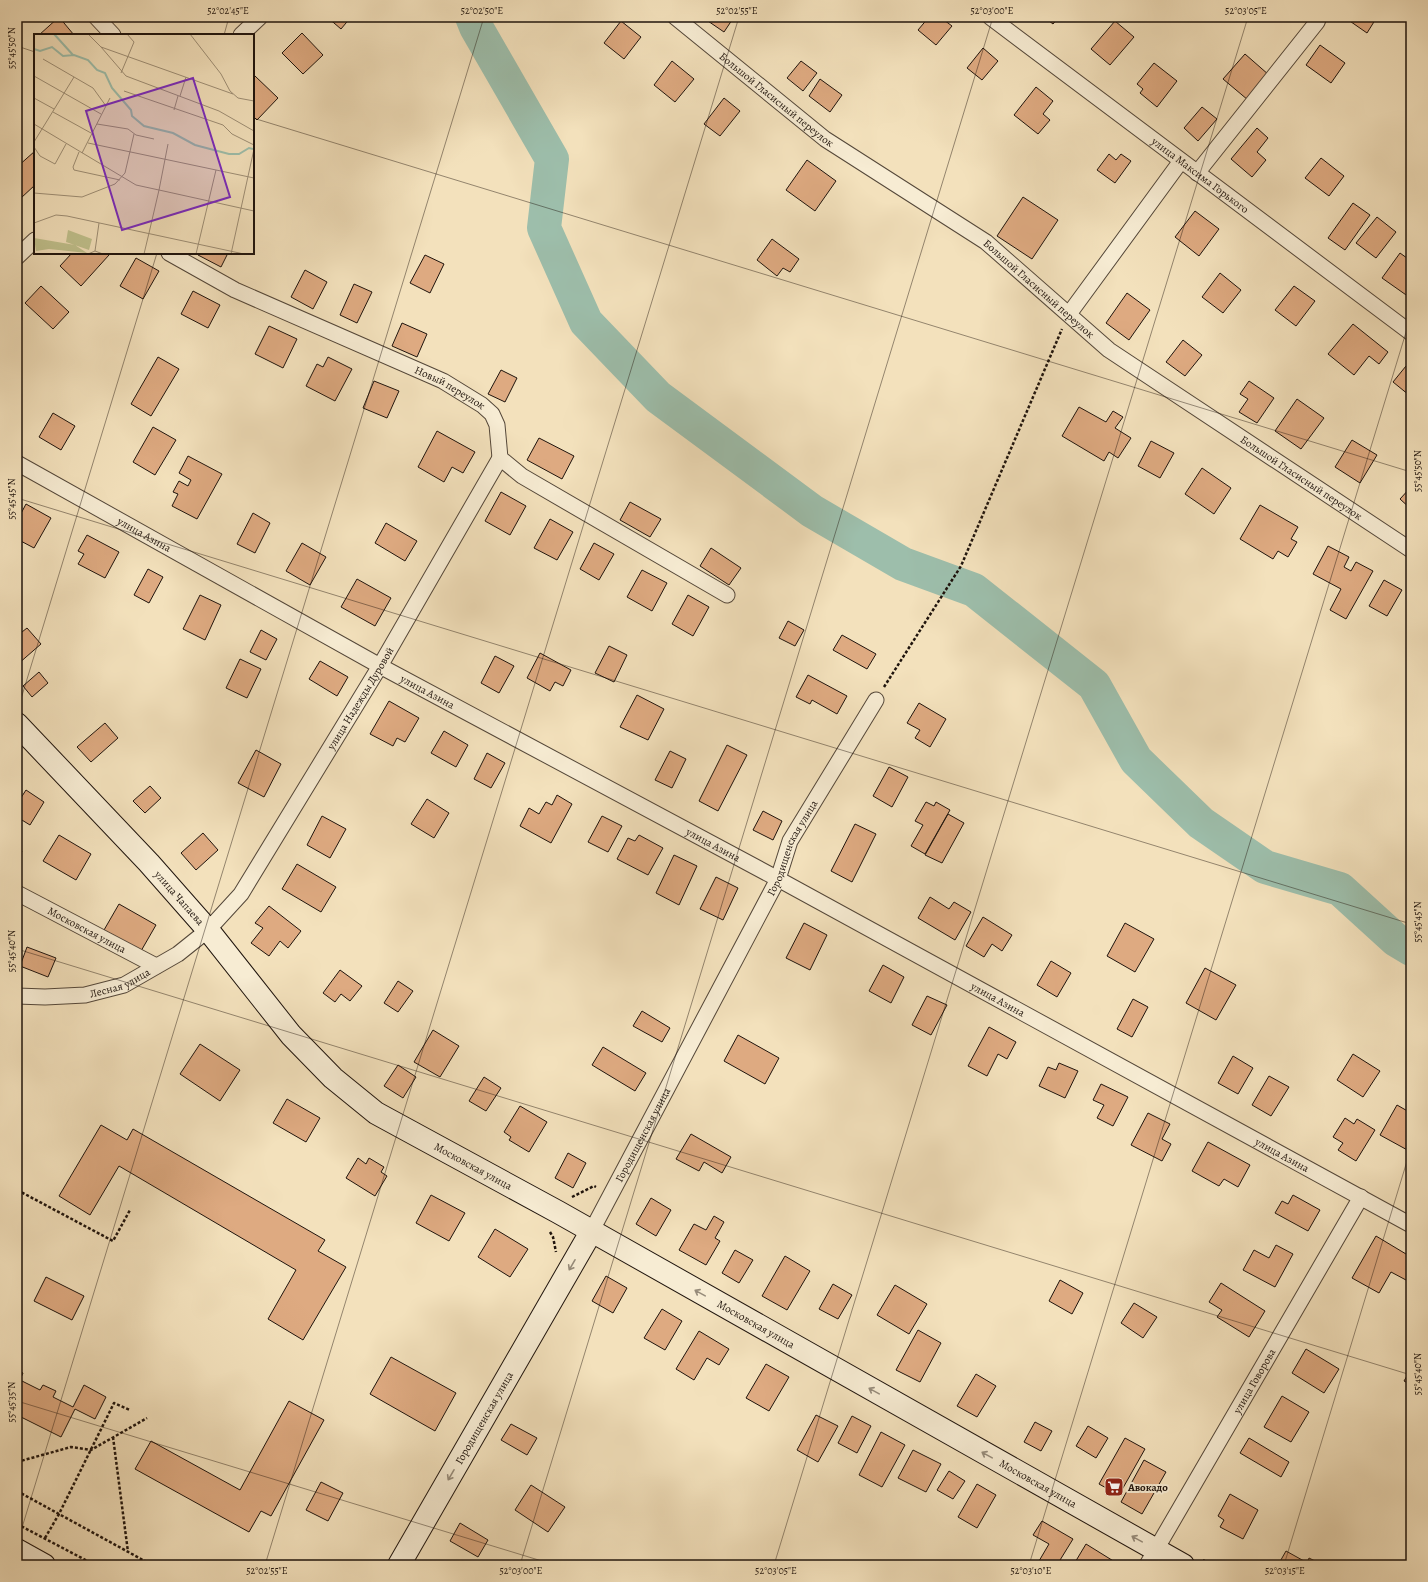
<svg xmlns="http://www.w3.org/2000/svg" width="1428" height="1582" font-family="Alegreya,serif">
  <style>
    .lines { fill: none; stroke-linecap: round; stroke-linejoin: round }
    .river { stroke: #9dbeab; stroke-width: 34 }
    .building { fill: #deaa81; stroke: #1f140d }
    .street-casing { stroke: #544739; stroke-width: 17 }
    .secondary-casing { stroke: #1f140d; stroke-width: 24 }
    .path { stroke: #1f140d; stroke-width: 2.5; stroke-dasharray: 3 2; stroke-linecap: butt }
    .street { stroke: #f7ecd3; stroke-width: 15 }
    .secondary { stroke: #f7ecd3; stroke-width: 22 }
    .oneway { stroke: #968b7a }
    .ticks { fill: none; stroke: #1f140d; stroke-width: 1; stroke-opacity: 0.45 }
    .labels { text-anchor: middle; stroke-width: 4; stroke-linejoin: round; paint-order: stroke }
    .street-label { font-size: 11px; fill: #1f140d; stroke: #f7ecd3 }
    .poi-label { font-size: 11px; font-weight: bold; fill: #1f140d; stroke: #f7ecd3; text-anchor: start }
    .inset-river { fill: none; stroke: #9dbeab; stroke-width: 2 }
    .inset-road { fill: none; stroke: #9e8f76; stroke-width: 1 }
    .view { fill: #7b2cbf; fill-opacity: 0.15; stroke: #7b2cbf; stroke-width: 2 }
    .inset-edge { fill: none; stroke: #1f140d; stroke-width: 2 }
    .neatline { fill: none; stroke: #1f140d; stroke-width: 1.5 }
    .ticks-label { font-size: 10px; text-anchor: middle; fill: #1f140d }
  </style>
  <rect width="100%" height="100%" fill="#f3e1bc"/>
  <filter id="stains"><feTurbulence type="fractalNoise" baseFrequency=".005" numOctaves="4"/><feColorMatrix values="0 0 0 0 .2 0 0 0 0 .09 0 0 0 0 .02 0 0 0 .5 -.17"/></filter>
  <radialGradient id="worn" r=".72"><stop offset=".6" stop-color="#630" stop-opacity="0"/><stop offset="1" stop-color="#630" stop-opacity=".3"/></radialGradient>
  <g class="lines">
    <path class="river" d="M472,17L476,27L552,159L544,228L586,322L658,397L812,511L903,564L974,590L1094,685L1136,760L1201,823L1265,867L1340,889L1396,940L1411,949"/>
  </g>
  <path class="building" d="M17,17H25L17,24Z
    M59,17L74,35H39Z
    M327,17H351L341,29Z
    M706,17H734L724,32L705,19Z
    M929,17H940L952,26L936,45L918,30Z
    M1044,17H1059L1053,24Z
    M1344,17H1377L1367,33Z
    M621,21L641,37L624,59L604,43Z
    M1115,21L1134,37L1110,65L1091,49Z
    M302,33L323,55L303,74L282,53Z
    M1320,45L1345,63L1331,83L1306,65Z
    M983,48L998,61L982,80L967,68Z
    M1245,54L1269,75L1248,100L1223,79Z
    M672,61L694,79L675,102L654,85Z
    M801,61L817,73L803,91L787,78Z
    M1154,63L1177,81L1157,107L1140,93L1143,89L1137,84Z
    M255,76L278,98L257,120L253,116V79Z
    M820,79L842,95L830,112L809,96Z
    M1036,87L1053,101L1043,114L1050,120L1038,134L1014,115Z
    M724,98L740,111L720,136L704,124Z
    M1202,107L1217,119L1198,141L1184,128Z
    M1257,128L1268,138L1257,152L1266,160L1252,177L1231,159Z
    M35,151V185L21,198L17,194V167Z
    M1109,154L1116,160L1121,154L1131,161L1115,183L1097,170Z
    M1321,158L1344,176L1329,196L1305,178Z
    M807,160L836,181L815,211L786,190Z
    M1023,197L1058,220L1032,259L997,236Z
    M1353,203L1370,215L1345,250L1328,238Z
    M1195,211L1219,229L1199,256L1175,237Z
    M1377,217L1396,232L1376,258L1356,243Z
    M772,239L799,259L790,272L783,268L777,276L757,260Z
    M72,253H106L109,255L81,286L60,266Z
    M199,253H228L221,267L198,255Z
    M1400,253L1411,261V294L1409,297L1382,278Z
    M425,255L444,264L430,293L410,283Z
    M136,258L159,271L143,299L120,286Z
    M305,270L327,282L313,309L291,297Z
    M1220,273L1241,290L1223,313L1202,297Z
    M354,284L372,292L357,323L340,315Z
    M41,286L69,312L53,329L25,303Z
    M1294,286L1315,301L1296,326L1275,310Z
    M193,291L220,305L208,328L181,314Z
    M1127,293L1150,310L1129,340L1106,323Z
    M402,323L427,334L417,357L392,346Z
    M1353,324L1388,352L1379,364L1369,356L1354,375L1328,354Z
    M269,326L297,339L283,368L255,354Z
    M1183,340L1202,355L1185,376L1166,362Z
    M158,357L179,369L151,416L131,404Z
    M328,357L352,369L335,401L306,386L317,364L323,367Z
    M1406,366L1411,370V392L1409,395L1393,382Z
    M501,370L517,378L505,402L488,394Z
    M374,381L399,391L387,418L363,408Z
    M1249,381L1274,398L1257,423L1239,412L1248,399L1240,394Z
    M1297,399L1324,418L1301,449L1275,431Z
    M1079,407L1106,422L1113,411L1123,417L1115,428L1131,438L1118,458L1109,452L1104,461L1062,436Z
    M53,413L75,426L61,450L39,437Z
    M153,427L176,440L155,475L133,462Z
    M437,431L475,452L463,473L452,467L444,482L418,467Z
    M539,438L574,456L562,479L527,460Z
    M1352,440L1377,455L1360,483L1335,467Z
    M1151,441L1174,453L1160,478L1138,466Z
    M188,456L222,474L197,519L172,506L178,494L173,492L179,481L188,486L191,480L179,473Z
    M1202,468L1231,488L1214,514L1185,494Z
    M1411,487V509L1400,499Z
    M501,492L526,506L510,535L485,521Z
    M630,502L661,519L650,537L620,520Z
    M26,504L51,518L34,548L17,539V521Z
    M1260,505L1298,527L1291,539L1297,542L1288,557L1278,551L1273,559L1240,539Z
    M253,513L270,523L255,553L237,544Z
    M550,519L573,532L557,560L534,548Z
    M386,523L417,541L405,561L375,543Z
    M87,535L119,552L105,578L78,564L84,554L78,551Z
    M302,543L326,557L310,585L286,571Z
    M594,543L614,554L599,580L580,569Z
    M1328,546L1349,557L1344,567L1351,571L1356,562L1373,571L1346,619L1330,610L1341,589L1313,574Z
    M711,548L741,568L729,585L700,566Z
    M148,569L163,577L149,603L134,595Z
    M642,570L667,583L652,611L627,597Z
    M357,579L391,598L375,626L341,607Z
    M1384,580L1402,590L1387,616L1369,606Z
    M200,595L221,605L205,640L183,629Z
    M688,595L709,607L693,636L672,624Z
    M788,621L804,630L795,646L779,638Z
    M27,628L41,644L18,664L17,636Z
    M261,630L277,639L266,660L250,652Z
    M842,635L876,654L867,669L833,650Z
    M609,646L627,655L614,682L595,673Z
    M540,653L571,670L563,686L555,682L550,691L527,678Z
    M495,656L514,666L499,693L481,683Z
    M240,659L261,669L247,698L226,688Z
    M320,661L348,677L337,696L309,679Z
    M39,672L48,683L32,697L23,686Z
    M808,675L847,696L837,714L812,700L810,704L796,697Z
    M637,695L664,709L648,740L620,727Z
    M389,701L419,718L405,742L397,738L393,746L370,734Z
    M919,703L946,719L930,747L915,738L920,730L907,723Z
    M105,723L118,738L91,762L77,747Z
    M444,731L468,745L456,767L431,753Z
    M727,745L747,755L718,811L699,801Z
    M256,750L281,764L264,797L238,783Z
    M670,751L686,759L672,788L655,780Z
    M487,753L505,763L491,788L474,779Z
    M889,767L908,777L892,807L873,796Z
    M150,786L161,798L145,813L133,801Z
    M26,790L44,802L30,825L17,817V804Z
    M557,795L572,804L551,843L520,826L529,808L539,814L546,802L552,805Z
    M427,799L449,813L434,838L411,824Z
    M926,802L934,806L936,802L950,810L925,854L911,846L923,825L915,821Z
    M763,811L782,821L773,840L753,830Z
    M948,814L964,823L942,863L925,855Z
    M322,816L346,829L330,858L307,845Z
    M602,816L622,826L608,852L588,842Z
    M855,824L876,834L852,882L831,871Z
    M203,833L218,850L196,870L181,853Z
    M59,835L91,854L76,880L43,861Z
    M639,835L663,848L648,875L617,859L628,838L635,841Z
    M17,849L22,851L17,861Z
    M674,855L697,866L679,905L656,893Z
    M297,864L336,887L321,912L282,889Z
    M716,877L738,888L723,920L700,909Z
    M930,897L949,909L954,902L971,912L955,940L918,918Z
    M119,904L156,925L141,951L104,930Z
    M269,906L301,931L288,948L280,941L269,956L251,943L263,928L255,923Z
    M983,917L1012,935L1002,951L992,944L984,957L966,946Z
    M804,923L827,935L810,970L786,958Z
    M1125,923L1154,939L1135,972L1107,956Z
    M27,947L56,958L48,977L20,966Z
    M1051,961L1071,973L1057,997L1037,985Z
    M883,965L904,977L891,1003L869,991Z
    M1205,968L1236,985L1216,1020L1186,1003Z
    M340,970L362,986L350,1001L341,994L335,1002L323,993Z
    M398,981L413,991L398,1012L384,1003Z
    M927,996L947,1005L931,1035L912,1025Z
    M1133,999L1148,1007L1132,1037L1117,1029Z
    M642,1011L670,1028L662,1042L633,1026Z
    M989,1027L1016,1042L1007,1059L998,1054L987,1076L968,1066Z
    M433,1030L459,1046L440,1077L414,1062Z
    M738,1035L779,1058L765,1084L724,1061Z
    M200,1044L240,1070L220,1101L180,1074Z
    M603,1047L646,1073L635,1091L592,1065Z
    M1353,1054L1380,1071L1363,1097L1337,1080Z
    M1233,1056L1253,1068L1238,1094L1218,1083Z
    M1059,1063L1078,1071L1065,1098L1039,1086L1048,1067L1056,1070Z
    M398,1065L416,1077L403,1098L384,1086Z
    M1269,1076L1289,1087L1271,1116L1252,1105Z
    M484,1077L501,1088L486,1111L469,1101Z
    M1101,1084L1128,1097L1113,1126L1097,1118L1104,1105L1093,1100Z
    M287,1099L320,1118L306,1142L273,1123Z
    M1397,1105L1411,1113V1152L1380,1135Z
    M520,1106L547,1122L529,1152L509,1140L511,1137L504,1132Z
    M1148,1113L1170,1124L1162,1139L1171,1144L1162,1161L1131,1145Z
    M1345,1118L1354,1124L1357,1119L1375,1130L1356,1161L1338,1150L1343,1143L1333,1137Z
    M101,1125L127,1140L133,1129L325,1240L318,1251L346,1267L303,1340L268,1319L296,1270L119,1166L90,1215L59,1196Z
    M691,1134L731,1157L722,1173L704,1162L699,1171L676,1159Z
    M1208,1142L1250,1165L1238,1187L1224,1179L1219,1186L1192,1171Z
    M568,1153L586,1163L573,1188L555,1178Z
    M358,1158L366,1164L369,1158L384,1167L381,1172L387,1176L375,1196L346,1178Z
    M431,1195L465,1213L449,1241L416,1223Z
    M1293,1195L1320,1210L1308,1231L1275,1213L1282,1201L1288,1204Z
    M651,1198L671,1210L656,1236L636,1224Z
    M714,1216L724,1222L715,1238L720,1241L706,1265L679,1250L694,1224L706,1230Z
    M495,1229L528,1249L510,1277L478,1257Z
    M1376,1236L1411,1257V1271L1406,1280L1391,1272L1379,1293L1352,1278Z
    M1276,1245L1293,1254L1275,1287L1243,1270L1254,1250L1269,1258Z
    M735,1250L753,1260L739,1283L722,1273Z
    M785,1256L810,1271L787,1310L762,1296Z
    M606,1276L627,1288L613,1313L592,1301Z
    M46,1277L84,1296L72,1320L34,1301Z
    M1060,1280L1083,1293L1072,1314L1049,1301Z
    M1221,1283L1265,1311L1249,1337L1217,1317L1222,1310L1209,1302Z
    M833,1284L852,1295L838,1319L819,1309Z
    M895,1285L927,1304L909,1334L877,1315Z
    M1134,1303L1157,1317L1143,1338L1121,1323Z
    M662,1309L682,1321L665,1350L644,1338Z
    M918,1330L941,1343L920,1382L896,1370Z
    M699,1331L729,1349L719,1365L707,1358L694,1380L676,1369Z
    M1306,1349L1339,1369L1324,1393L1292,1373Z
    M391,1357L456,1393L435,1431L370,1394Z
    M766,1364L789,1377L769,1411L746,1398Z
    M1411,1369V1385L1404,1381Z
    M17,1370L23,1373L20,1380L40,1390L43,1385L56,1391L53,1397L73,1407L84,1385L106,1397L95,1419L75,1409L61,1437L17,1415Z
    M976,1374L996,1386L977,1417L957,1406Z
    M1282,1396L1309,1412L1291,1442L1264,1427Z
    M289,1401L324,1420L271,1516L261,1511L249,1532L135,1469L151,1441L240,1490Z
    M816,1415L838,1426L818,1462L797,1450Z
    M852,1416L871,1426L857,1453L838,1443Z
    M1035,1422L1052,1431L1041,1451L1024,1442Z
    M511,1424L537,1438L527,1455L501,1440Z
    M1088,1426L1108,1438L1096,1458L1076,1446Z
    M881,1432L905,1445L882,1487L859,1475Z
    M1125,1438L1145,1449L1119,1495L1099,1484Z
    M1249,1438L1289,1462L1281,1477L1240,1453Z
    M913,1450L941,1464L926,1492L898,1478Z
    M1144,1460L1166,1472L1142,1514L1121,1502Z
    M949,1471L965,1481L953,1499L937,1490Z
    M321,1482L343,1493L328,1521L306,1510Z
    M977,1484L996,1495L977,1528L958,1517Z
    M531,1485L565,1507L548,1532L515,1510Z
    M1230,1494L1258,1510L1243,1539L1220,1527L1224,1520L1218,1516Z
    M1042,1521L1073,1539L1057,1565H1046L1039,1561L1049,1544L1033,1535Z
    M460,1523L488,1540L478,1557L450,1541Z
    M1086,1544L1115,1562L1114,1565L1074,1564Z
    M1286,1551L1304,1561L1302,1565H1278Z
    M1309,1558L1317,1562L1315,1565H1306Z"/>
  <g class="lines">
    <defs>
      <g id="street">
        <path d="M96,17L113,35"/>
        <path id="s1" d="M675,17L825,139L986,242L1109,350L1411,550"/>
        <path id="s2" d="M990,17L1411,333"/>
        <path d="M241,35L260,17"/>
        <path d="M1197,173L1317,22L1319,17"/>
        <path id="s3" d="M169,253L235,290L443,381L482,405L492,414L497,425L500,458L522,476L727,595"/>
        <path d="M17,257L35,240"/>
        <path d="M1069,314L1181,161"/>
        <path id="s4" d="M17,463L380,666L778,879L1411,1225"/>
        <path id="s5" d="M17,893L156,966"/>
        <path id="s6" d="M17,996L45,997L85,995L124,985L178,954L208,930L241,894L380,666L500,458"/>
        <path id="s7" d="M591,1232L778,879L790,841L876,700"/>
        <path id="s8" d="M1147,1565L1361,1197"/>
      </g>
      <g id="secondary">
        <path id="s9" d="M17,724L149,863L208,930L291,1035L333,1078L376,1113L558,1212L1183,1565"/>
        <path d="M17,1550L44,1565"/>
        <path id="s10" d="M399,1565L591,1232"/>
      </g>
    </defs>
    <use href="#street" class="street-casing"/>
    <use href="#secondary" class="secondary-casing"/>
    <path class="path" d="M884,687L961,566L1062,329
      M17,1193L21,1192L113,1241L130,1210
      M572,1197L594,1186L596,1187
      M550,1232L553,1237L556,1252
      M113,1437L128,1552
      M17,1462L71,1447L91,1450L147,1418
      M17,1491L152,1565
      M17,1524L95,1565
      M45,1538L59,1514L114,1403L130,1410
      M1203,1560L1211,1565"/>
    <use href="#street" class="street"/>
    <use href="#secondary" class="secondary"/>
  </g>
  <defs><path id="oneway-shaft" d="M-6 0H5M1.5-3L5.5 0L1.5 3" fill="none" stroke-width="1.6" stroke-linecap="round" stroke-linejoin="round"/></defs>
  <g class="oneway">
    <use href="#oneway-shaft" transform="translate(572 1265) rotate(120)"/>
    <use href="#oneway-shaft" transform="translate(700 1293) rotate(-151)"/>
    <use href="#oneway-shaft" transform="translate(874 1391) rotate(-151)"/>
    <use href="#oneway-shaft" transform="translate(987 1455) rotate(-151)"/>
    <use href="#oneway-shaft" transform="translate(451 1475) rotate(120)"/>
    <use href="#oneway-shaft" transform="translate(1137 1539) rotate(-151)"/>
  </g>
  <path class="ticks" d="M1399,17L1411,21M224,35L229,17M17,46L35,52M253,118L1411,472M17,498L1411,924M17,712L157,253M17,949L1411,1375M17,1401L555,1565M17,1544L484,17M265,1565L739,17M520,1565L993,17M774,1565L1248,17M1029,1565L1411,316M1284,1565L1411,1148"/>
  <defs>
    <symbol id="supermarket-square" viewBox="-11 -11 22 22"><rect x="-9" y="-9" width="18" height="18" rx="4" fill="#8f2418" stroke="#f7ecd3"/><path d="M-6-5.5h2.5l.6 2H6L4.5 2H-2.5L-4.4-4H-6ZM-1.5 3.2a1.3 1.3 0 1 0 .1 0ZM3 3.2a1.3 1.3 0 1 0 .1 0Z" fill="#fff"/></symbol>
  </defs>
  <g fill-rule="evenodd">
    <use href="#supermarket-square" x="1103" y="1476" width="22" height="22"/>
  </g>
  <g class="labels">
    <g class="street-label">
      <text dy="4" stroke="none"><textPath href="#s1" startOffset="131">Большой Гласисный переулок</textPath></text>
      <text dy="4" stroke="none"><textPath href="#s2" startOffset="263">улица Максима Горького</textPath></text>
      <text dy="4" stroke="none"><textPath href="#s1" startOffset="455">Большой Гласисный переулок</textPath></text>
      <text dy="4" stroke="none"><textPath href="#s3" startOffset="312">Новый переулок</textPath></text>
      <text dy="4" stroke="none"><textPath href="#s1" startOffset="779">Большой Гласисный переулок</textPath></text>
      <text dy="4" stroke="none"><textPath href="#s4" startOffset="146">улица Азина</textPath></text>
      <text dy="4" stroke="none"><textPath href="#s4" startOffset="470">улица Азина</textPath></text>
      <text dy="4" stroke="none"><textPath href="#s6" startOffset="487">улица Надежды Дуровой</textPath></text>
      <text dy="4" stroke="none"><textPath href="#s4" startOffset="794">улица Азина</textPath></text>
      <text dy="4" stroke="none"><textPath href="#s7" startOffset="434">Городищенская улица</textPath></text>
      <text dy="4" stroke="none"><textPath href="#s9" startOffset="238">улица Чапаева</textPath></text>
      <text dy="4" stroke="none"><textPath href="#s5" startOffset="79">Московская улица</textPath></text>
      <text dy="4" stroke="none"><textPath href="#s6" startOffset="105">Лесная улица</textPath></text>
      <text dy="4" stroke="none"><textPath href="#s4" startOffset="1118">улица Азина</textPath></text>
      <text dy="4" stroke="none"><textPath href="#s7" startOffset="110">Городищенская улица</textPath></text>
      <text dy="4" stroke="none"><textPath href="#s4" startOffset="1442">улица Азина</textPath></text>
      <text dy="4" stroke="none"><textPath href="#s9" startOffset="641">Московская улица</textPath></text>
      <text dy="4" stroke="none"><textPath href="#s9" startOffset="965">Московская улица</textPath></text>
      <text dy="4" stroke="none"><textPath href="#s8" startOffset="213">улица Говорова</textPath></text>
      <text dy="4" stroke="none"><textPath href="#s10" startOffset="170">Городищенская улица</textPath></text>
      <text dy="4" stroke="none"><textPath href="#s9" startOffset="1289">Московская улица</textPath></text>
    </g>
    <g class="poi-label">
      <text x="1128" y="1491">Авокадо</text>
    </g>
  </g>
  <g transform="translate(34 34)">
    <rect width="220" height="220" fill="#f3e1bc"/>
    <path d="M34,196L58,205L55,216L32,208ZM0,204L41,211L53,219L15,215L2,217Z" fill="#c0c18d"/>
    <path class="inset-river" d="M20,0L39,21M0,15L6,17L18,13L29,22L40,21L54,26L63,36L71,39L78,54L97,76L98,82L110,92L139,99L161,111L195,120H205L215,114L219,115"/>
    <path class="inset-road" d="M54,0L67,13L199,60M156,0L187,40L196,57L204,64L220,67M67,13L92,42L185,77L220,97M9,25L59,54L72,72M87,39L100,8L93,0M0,42L67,80M90,57L189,91L198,100L220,111M146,62L152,43M0,64L20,75M140,76L144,62M19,78L57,99M0,90L102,151L125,156L134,110M63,90L94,95L102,101L120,105M0,108L40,43M54,109L220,144M0,113L6,122L21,130L32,110M45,118L39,133L40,136L86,146M48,119L76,64M0,159L48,163L81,150L91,139L100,100M0,189L22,181L33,182L210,220M115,199L125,156L220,177M61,217L65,189M54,220L61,217L69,220M110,220L115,199M162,220L182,136M197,220L220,115"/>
    <path class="view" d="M159,44L196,163L88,196L52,77Z"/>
    <rect width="220" height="220" class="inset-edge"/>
  </g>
  <rect width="1428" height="1582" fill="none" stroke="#f3e1bc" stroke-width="44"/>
  <rect x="22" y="22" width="1384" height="1538" class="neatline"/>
  <g class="ticks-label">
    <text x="228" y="14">52°02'45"E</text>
    <text x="482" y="14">52°02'50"E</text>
    <text x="737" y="14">52°02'55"E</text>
    <text x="992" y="14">52°03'00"E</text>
    <text x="1246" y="14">52°03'05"E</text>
    <text transform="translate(11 48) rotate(-90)" y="4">55°45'50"N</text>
    <text transform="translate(1417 471) rotate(-90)" y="4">55°45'50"N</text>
    <text transform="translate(11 499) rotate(-90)" y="4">55°45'45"N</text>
    <text transform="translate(1417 922) rotate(-90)" y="4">55°45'45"N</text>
    <text transform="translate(11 951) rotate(-90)" y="4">55°45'40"N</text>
    <text transform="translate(1417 1374) rotate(-90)" y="4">55°45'40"N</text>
    <text transform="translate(11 1402) rotate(-90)" y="4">55°45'35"N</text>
    <text x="267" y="1574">52°02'55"E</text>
    <text x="521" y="1574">52°03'00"E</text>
    <text x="776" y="1574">52°03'05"E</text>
    <text x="1031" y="1574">52°03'10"E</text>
    <text x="1285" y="1574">52°03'15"E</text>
  </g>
  <rect width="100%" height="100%" filter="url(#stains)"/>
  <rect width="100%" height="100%" fill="url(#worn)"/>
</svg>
